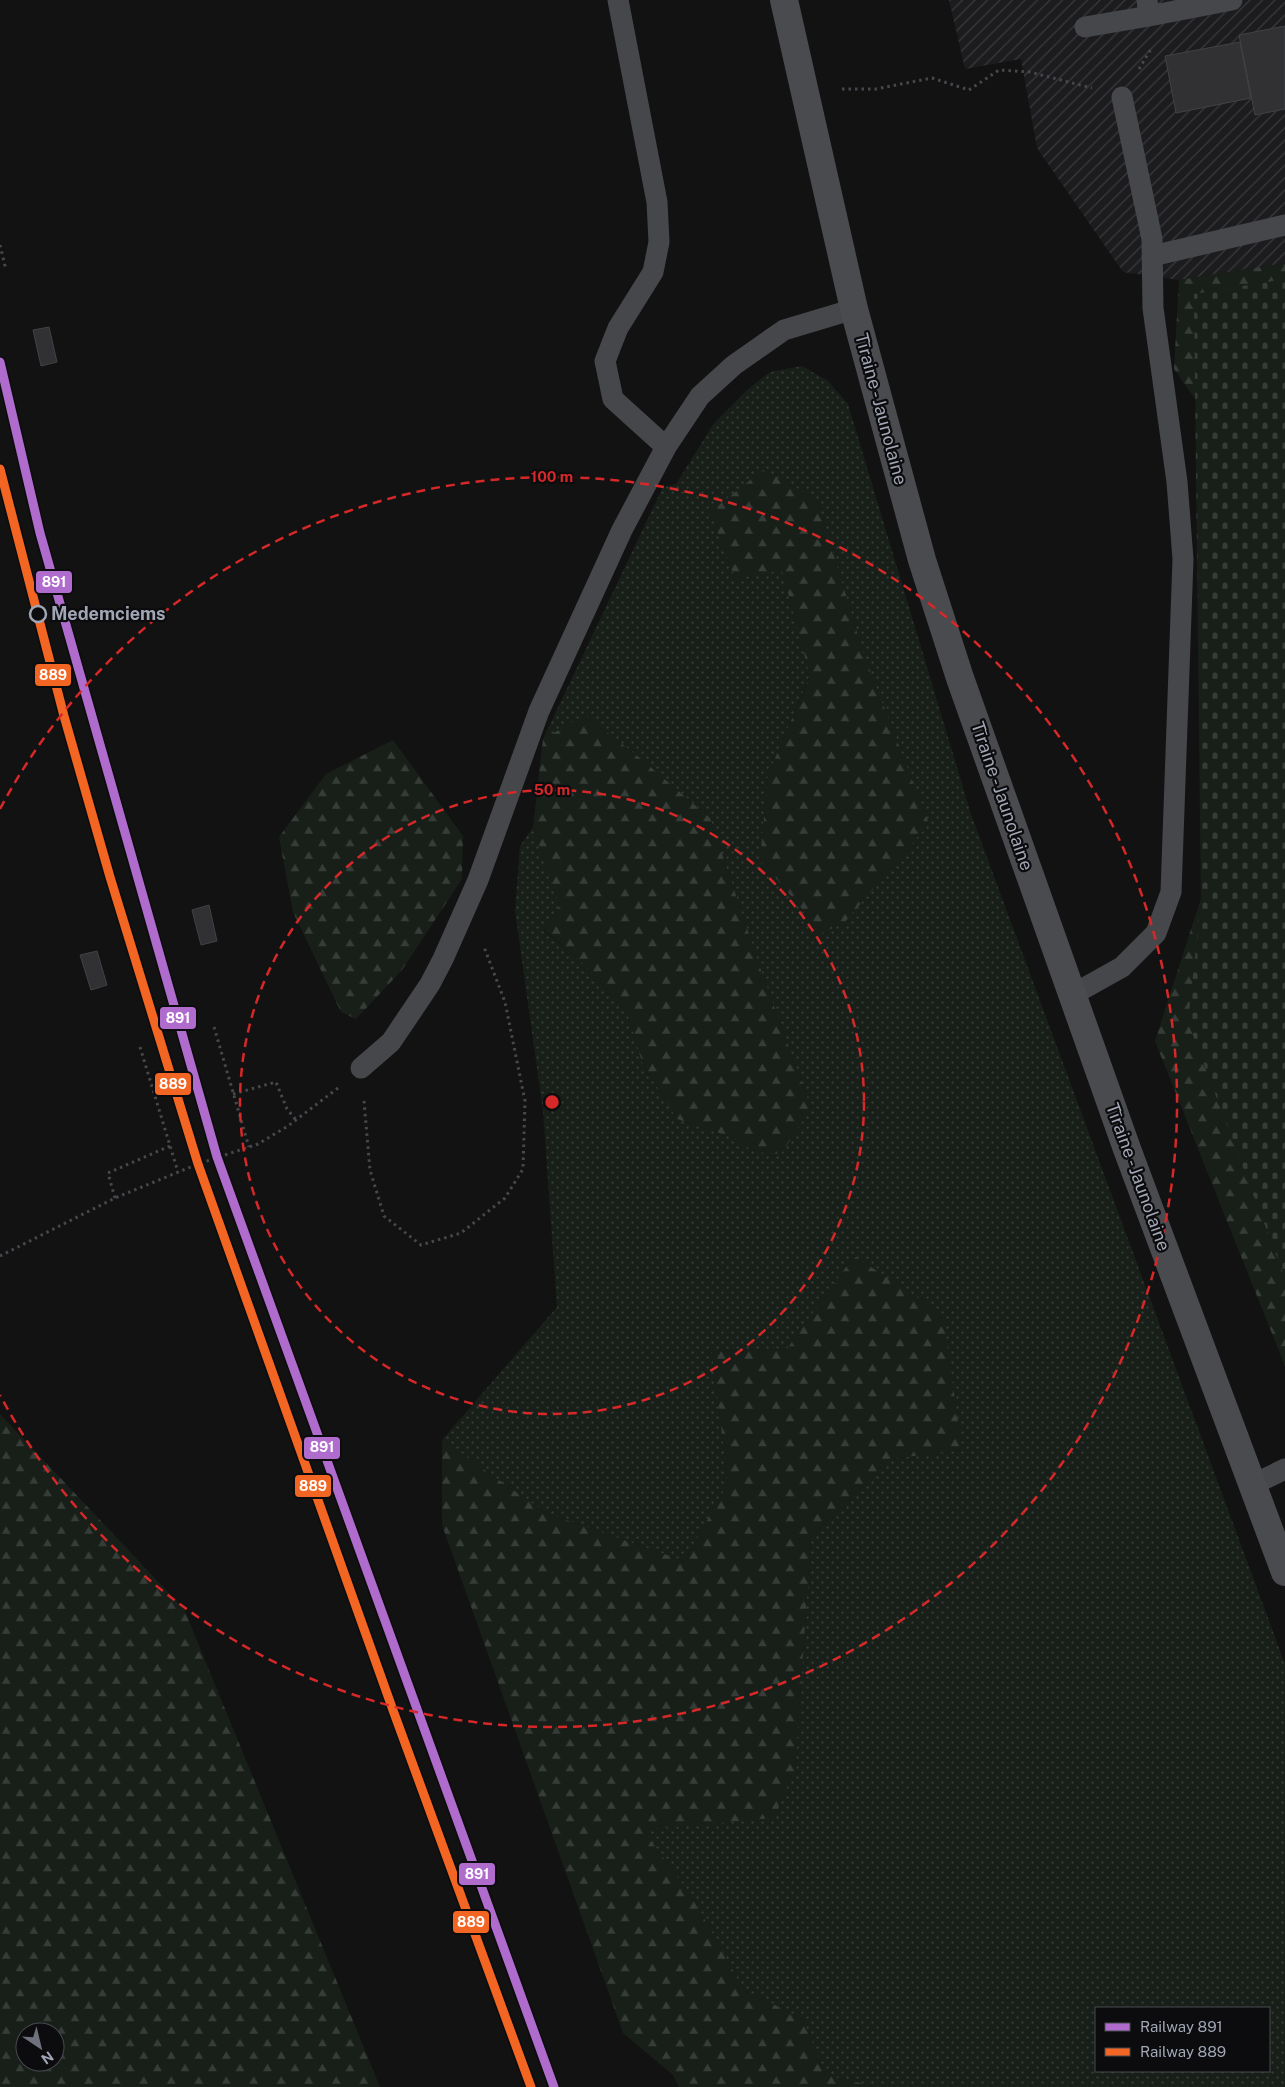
<svg xmlns="http://www.w3.org/2000/svg" width="1285" height="2087" font-family="'Public Sans',sans-serif">
  <style>
    .industrial { fill: url(#industrial-furrows) }
    .grass { fill: url(#grass-dots); fill-rule: evenodd }
    .forest { fill: url(#forest-firs); fill-rule: evenodd }
    .cemetery { fill: url(#cemetery-stones) }
    .building { fill: #313133; stroke: #404246 }
    .lines { fill: none; stroke-linecap: round; stroke-linejoin: round }
    .path { stroke: #47484d; stroke-width: 3; stroke-dasharray: 2.5 4; stroke-linecap: butt }
    .lane { stroke: #46474b; stroke-width: 21 }
    .secondary { stroke: #4a4b4f; stroke-width: 28 }
    .rail-1-casing { stroke: #0c0c0e; stroke-width: 12 }
    .rail-2-casing { stroke: #0c0c0e; stroke-width: 12 }
    .rail-1 { stroke: #b06ccc; stroke-width: 9 }
    .rail-2 { stroke: #f26522; stroke-width: 9 }
    .ring { fill: none; stroke: #d62828; stroke-width: 2.5; stroke-dasharray: 9 6 }
    .stop-dot { fill: #0c0c0e; stroke: #a1a6b5; stroke-width: 2.5 }
    .labels { text-anchor: middle; stroke-width: 4.5; stroke-linejoin: round; paint-order: stroke }
    .street-label { font-size: 18px; fill: #a1a6b5; stroke: #0c0c0e }
    .stop-label { font-size: 18px; font-weight: bold; fill: #a1a6b5; stroke: #0c0c0e; text-anchor: start }
    .centre { fill: #d62828; stroke: #0c0c0e; stroke-width: 2.5 }
    .ring-label { font-size: 15px; text-anchor: middle; font-weight: bold; fill: #d62828; stroke: #0c0c0e; stroke-width: 4.5; stroke-linejoin: round; paint-order: stroke }
    .line-badge { stroke: #0c0c0e; stroke-width: 2 }
    .badge-label { font-size: 14px; text-anchor: middle; font-weight: bold; fill: #fff }
  </style>
  <defs>
    <pattern id="industrial-furrows" width="10" height="10" patternUnits="userSpaceOnUse" patternTransform="scale(1.25)"><rect width="10" height="10" fill="#1c1c1e"/><path d="M-1 1l2-2M0 10L10 0M9 11l2-2" fill="none" stroke="#3a3a3c"/></pattern>
    <pattern id="grass-dots" width="8" height="8" patternUnits="userSpaceOnUse" patternTransform="scale(1.25)"><rect width="8" height="8" fill="#181f19"/><path d="M2 2h.1M6 6h.1" fill="none" stroke="#363d38" stroke-width="1.8" stroke-linecap="round"/></pattern>
    <pattern id="forest-firs" width="22" height="20" patternUnits="userSpaceOnUse" patternTransform="scale(1.25)"><rect width="22" height="20" fill="#181f19"/><path d="M5 1l3.5 6h-7zM16 11l3.5 6h-7z" fill="#363d38"/></pattern>
    <pattern id="cemetery-stones" width="16" height="16" patternUnits="userSpaceOnUse" patternTransform="scale(1.25)"><rect width="16" height="16" fill="#181f19"/><path d="M2 7V4a2 2 0 0 1 4 0v3zM10 15v-3a2 2 0 0 1 4 0v3z" fill="#363d38"/></pattern>
  </defs>
  <rect width="100%" height="100%" fill="#121212"/>
  <path class="industrial" d="M949,0H1285V263L1179,280L1123,272L1037,148L1021,59L965,69Z"/>
  <path class="grass" d="M802,366L828,381L848,404L971,814L1285,1664V2087H877L825,2075L803,2019L743,1989L694,1900L643,1830L795,1770L811,1538L889,1459L962,1450L854,1256L787,1349L712,1351L728,1484L684,1561L546,1513L442,1440L557,1307L543,1111L515,910L520,846L533,827L560,906L543,930L582,962L627,1012L642,1062L677,1119L731,1137L756,1152L811,1108L762,973L710,818L640,758L585,715L543,739L663,487L676,484L714,423L747,390L770,372ZM817,500L863,652L814,937L803,910L760,860L768,775L810,675L782,570ZM1096,2008H1269V2071H1096Z"/>
  <path class="forest" d="M1285,263V464L1247,473L1174,369L1179,280Z
    M763,470L817,499L863,652L929,824L844,923L813,937L803,910L760,860L768,775L810,676L782,570L735,579L710,512Z
    M1285,527V1366L1155,1041L1215,855Z
    M585,715L640,758L710,818L762,973L811,1108L781,1154L756,1152L731,1137L677,1119L642,1062L627,1012L582,962L543,929L560,906L533,827L543,739Z
    M393,740L463,836L462,879L402,970L356,1019L341,1012L293,912L279,837L326,774Z
    M854,1256L943,1314L962,1450L889,1459L811,1538L795,1770L773,1818L643,1830L694,1900L743,1989L803,2019L825,2075L877,2087H679L673,2075L623,2033L442,1525V1440L546,1513L684,1561L728,1484L712,1351L787,1349Z
    M0,1414L184,1609L380,2087H0ZM25,2032H55V2062H25Z"/>
  <path class="cemetery" d="M1285,279V1278L1188,1022L1201,902L1194,294Z"/>
  <path class="building" d="M1285,26V109L1255,115L1239,35Z
    M1240,42L1251,98L1176,113L1165,56Z
    M49,327L57,362L41,366L33,330Z
    M209,905L217,941L201,945L192,910Z
    M97,951L107,985L91,990L80,955Z"/>
  <g class="lines">
    <path class="path" d="M1139,69L1151,49
      M842,89H876L932,78L969,90L999,70L1030,72L1092,88
      M0,245L6,270
      M214,1027L249,1147
      M140,1047L178,1172
      M233,1094L276,1082L287,1109L296,1120
      M364,1101L370,1170L384,1216L421,1245L461,1233L505,1198L523,1169L525,1101L505,1002L484,947
      M115,1198L108,1173L170,1146
      M0,1256L115,1198L198,1164L258,1144L288,1126L338,1088"/>
    <path class="lane" d="M618,0L657,202L659,242L653,272L618,328L605,361L613,399L666,447
      M1147,0L1149,16L1232,0
      M1085,27L1149,16
      M1152,256L1285,225
      M1072,995L1122,967L1156,933L1171,892L1183,559L1177,482L1153,308L1152,239L1122,97
      M361,1068L391,1042L430,984L443,959L478,880L539,711L622,530L666,447L700,396L734,365L784,330L854,309
      M1252,1485L1285,1469"/>
    <path class="secondary" d="M784,0L854,309L922,560L960,678L1127,1149L1285,1572"/>
    <defs>
      <path id="rail-1" d="M0,362L40,533L217,1157L554,2087"/>
      <path id="rail-2" d="M0,469L64,716L110,877L198,1164L394,1713L531,2087"/>
    </defs>
    <use href="#rail-1" class="rail-1-casing"/>
    <use href="#rail-2" class="rail-2-casing"/>
    <use href="#rail-1" class="rail-1"/>
    <use href="#rail-2" class="rail-2"/>
  </g>
  <g class="ring">
    <circle cx="552" cy="1102" r="312"/>
    <path d="M0 809A625 625 0 1 1 0 1395"/>
  </g>
  <circle class="stop-dot" cx="38" cy="614" r="8"/>
  <g class="labels">
    <g class="street-label">
      <text transform="translate(881 409) rotate(75)" y="6">Tīraine - Jaunolaine</text>
      <text transform="translate(1002 796) rotate(71)" y="6">Tīraine - Jaunolaine</text>
      <text transform="translate(1138 1177) rotate(70)" y="6">Tīraine - Jaunolaine</text>
    </g>
    <g class="stop-label">
      <text x="51" y="620">Medemciems</text>
    </g>
  </g>
  <circle cx="552" cy="1102" r="8" class="centre"/>
  <g class="ring-label">
    <text x="552" y="482">100 m</text>
    <text x="552" y="795">50 m</text>
  </g>
  <g class="line-badge">
    <rect x="35" y="570" width="38" height="24" rx="5" fill="#b06ccc"/>
    <rect x="34" y="663" width="38" height="24" rx="5" fill="#f26522"/>
    <rect x="159" y="1006" width="38" height="24" rx="5" fill="#b06ccc"/>
    <rect x="154" y="1072" width="38" height="24" rx="5" fill="#f26522"/>
    <rect x="303" y="1436" width="38" height="24" rx="5" fill="#b06ccc"/>
    <rect x="294" y="1474" width="38" height="24" rx="5" fill="#f26522"/>
    <rect x="458" y="1862" width="38" height="24" rx="5" fill="#b06ccc"/>
    <rect x="452" y="1910" width="38" height="24" rx="5" fill="#f26522"/>
  </g>
  <g class="badge-label">
    <text x="54" y="587">891</text>
    <text x="53" y="680">889</text>
    <text x="178" y="1023">891</text>
    <text x="173" y="1089">889</text>
    <text x="322" y="1452">891</text>
    <text x="313" y="1491">889</text>
    <text x="477" y="1879">891</text>
    <text x="471" y="1927">889</text>
  </g>
  <rect x="1095" y="2007" width="175" height="65" fill="#0c0c0e" stroke="#484a51"/>
  <rect x="1105" y="2023" width="25" height="8" fill="#b06ccc" stroke="#484a51"/>
  <text x="1140" y="2032" font-size="15" fill="#a1a6b5">Railway 891</text>
  <rect x="1105" y="2048" width="25" height="8" fill="#f26522" stroke="#484a51"/>
  <text x="1140" y="2057" font-size="15" fill="#a1a6b5">Railway 889</text>
  <g transform="translate(40 2047) rotate(145)"><circle r="24" fill="#0c0c0e" stroke="#484a51"/>
  <path d="M0-4L9 19L0 12L-9 19Z" fill="#6f727c"/>
  <text y="-8" font-size="14" font-weight="bold" text-anchor="middle" fill="#a1a6b5">N</text>
  </g>
</svg>
